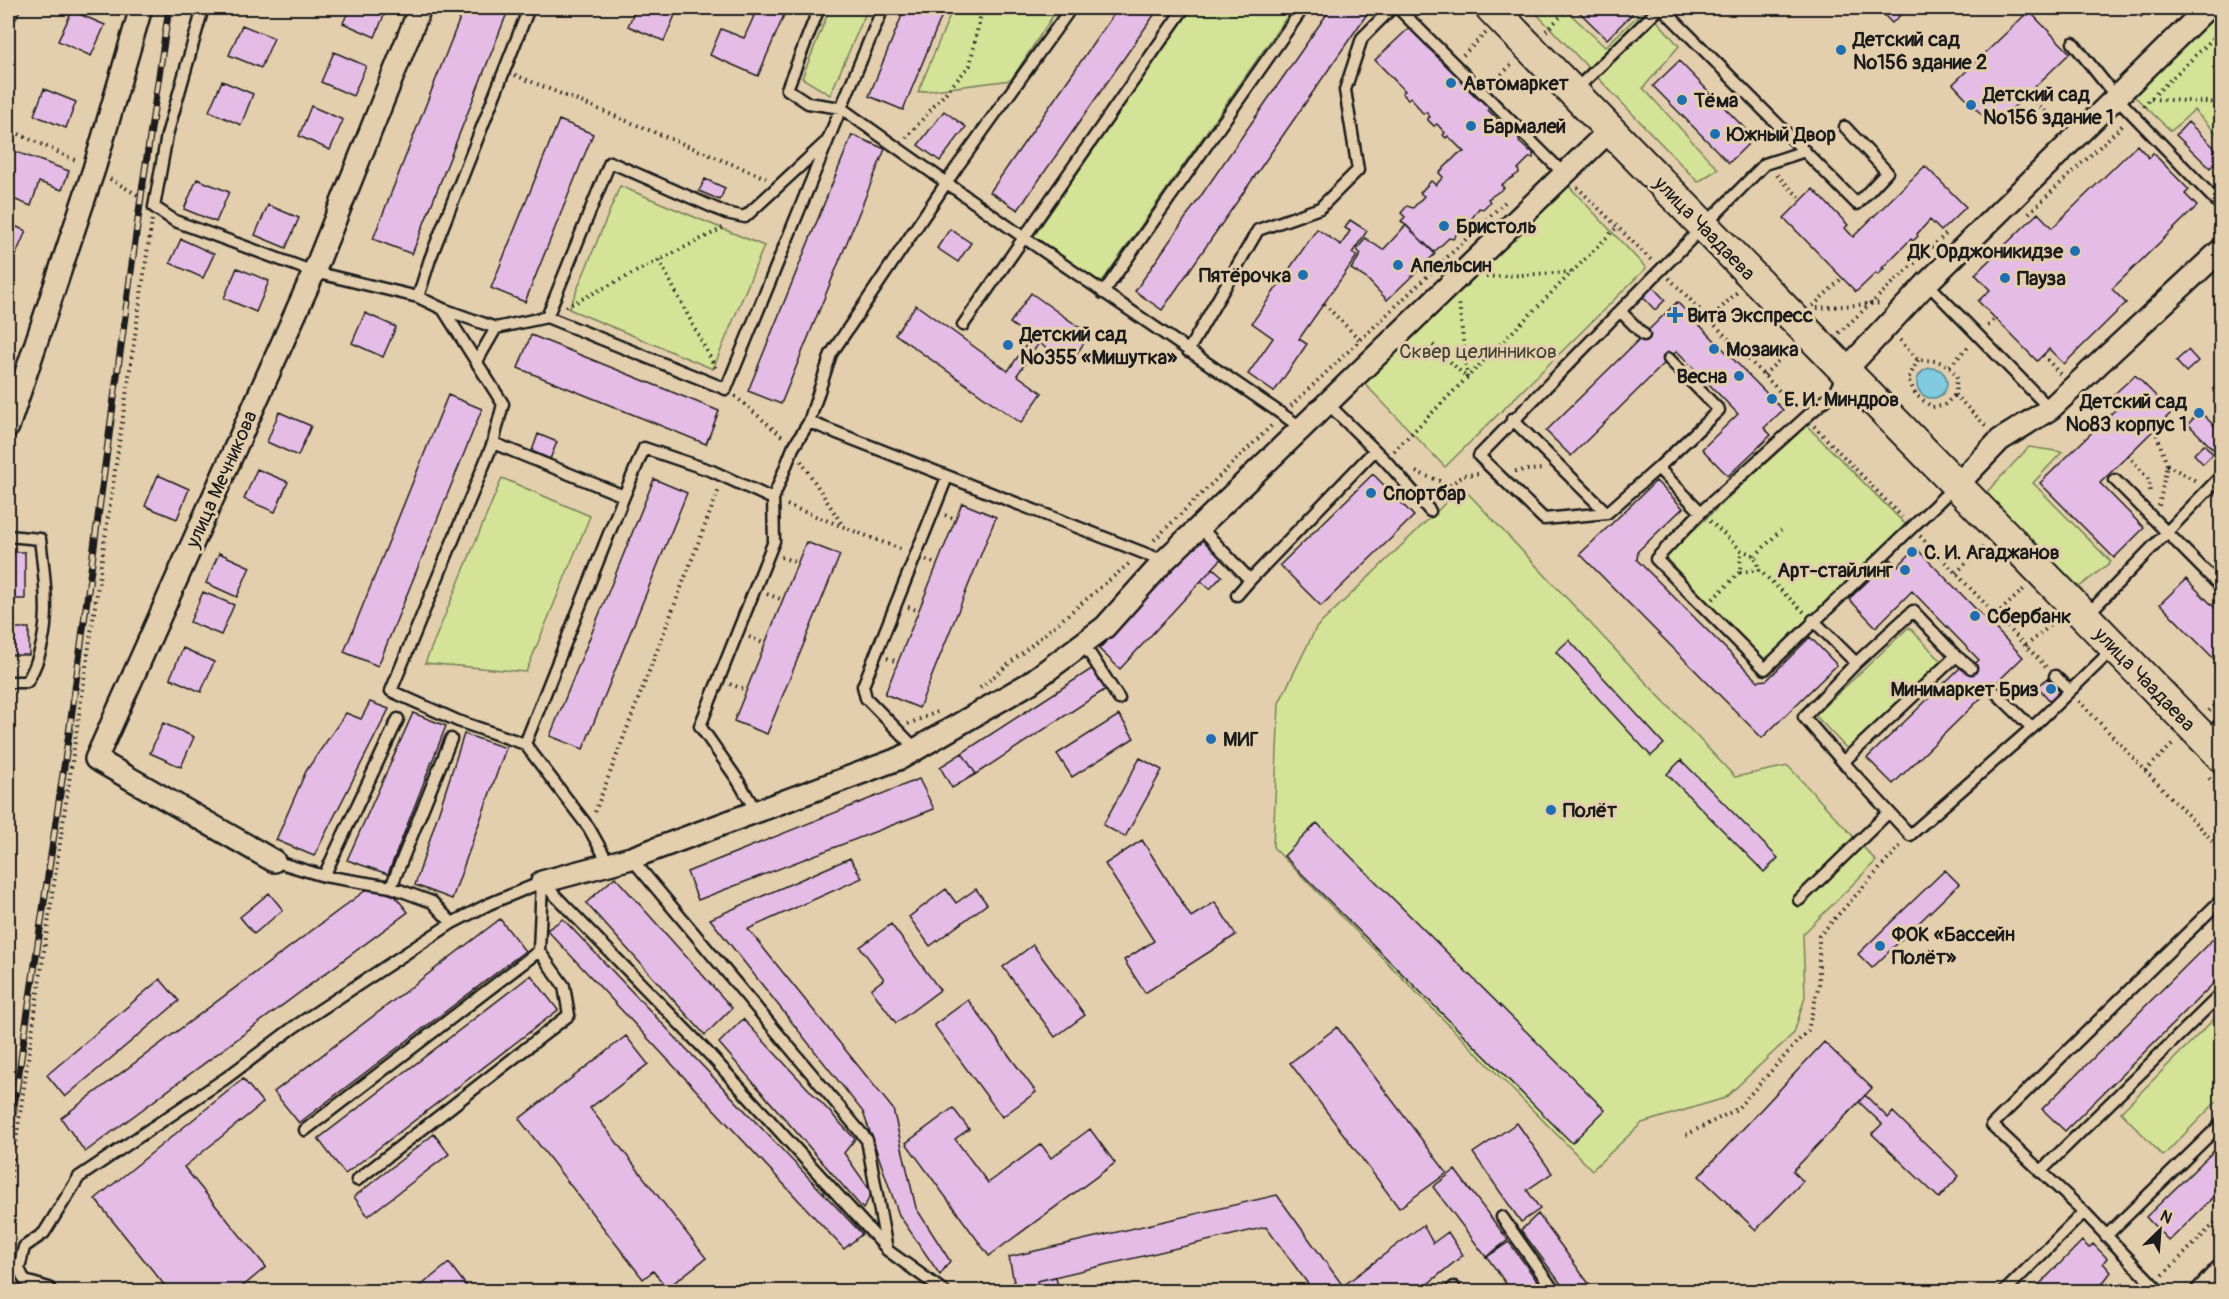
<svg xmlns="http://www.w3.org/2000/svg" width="2229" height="1299" font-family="Pangolin,sans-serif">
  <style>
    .green { fill: #d4e397; stroke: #78805a; stroke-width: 1.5 }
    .water { fill: #80cbe0; stroke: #588592; stroke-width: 1.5 }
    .building { fill: #e4bce5; stroke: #1c1c1c; stroke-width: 1.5 }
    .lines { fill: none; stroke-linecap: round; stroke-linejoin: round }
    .lane-casing { stroke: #1c1c1c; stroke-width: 15 }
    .street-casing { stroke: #1c1c1c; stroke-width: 26 }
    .secondary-casing { stroke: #1c1c1c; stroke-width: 34 }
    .path { stroke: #1c1c1c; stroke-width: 4; stroke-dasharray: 1.5 4.5; stroke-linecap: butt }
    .lane { stroke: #e3cfad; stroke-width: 10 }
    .street { stroke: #e3cfad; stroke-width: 21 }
    .secondary { stroke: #e3cfad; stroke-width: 30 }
    .rail-casing { stroke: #1c1c1c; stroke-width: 7 }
    .rail { stroke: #e3cfad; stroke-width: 4.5; stroke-dasharray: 14; stroke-linecap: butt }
    .poi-dot { fill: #1f6fb2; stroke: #e3cfad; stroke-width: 2 }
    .labels { text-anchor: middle; stroke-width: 6; stroke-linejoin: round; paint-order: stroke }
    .poi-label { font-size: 20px; font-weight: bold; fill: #1c1c1c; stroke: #e3cfad; text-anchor: start }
    .street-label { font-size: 20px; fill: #1c1c1c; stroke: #e3cfad }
    .park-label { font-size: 20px; fill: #414435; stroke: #e3cfad }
  </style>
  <rect width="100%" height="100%" fill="#e3cfad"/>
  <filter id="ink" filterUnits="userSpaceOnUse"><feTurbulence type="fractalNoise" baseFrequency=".0167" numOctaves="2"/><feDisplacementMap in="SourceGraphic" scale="12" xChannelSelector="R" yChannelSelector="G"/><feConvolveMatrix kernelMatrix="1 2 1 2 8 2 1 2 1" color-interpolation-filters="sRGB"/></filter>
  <g filter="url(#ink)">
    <path class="green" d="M830,8H868L830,95L802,78Z
      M953,8H1058L1011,80L918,92Z
      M1191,8H1293L1101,283L1034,236Z
      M1531,8H1564L1605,47L1646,8L1679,46L1643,88L1718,169L1698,182Z
      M2221,8V138L2194,110L2171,131L2133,95Z
      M1564,181L1646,268L1445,467L1362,381Z
      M620,186L764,246L713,369L569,309Z
      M1806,425L1907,526L1764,663L1665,557Z
      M2029,447L2062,452L2033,483L2111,562L2079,587L1983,496Z
      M502,478L590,516L526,672L425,663Z
      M1462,487L1735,777L1788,766L1876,861L1803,934L1805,997L1794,1033L1725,1098L1642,1123L1592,1170L1273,847L1279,703L1316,628Z
      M1909,627L1942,662L1848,750L1815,715Z
      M2221,1012V1097L2163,1156L2121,1112Z"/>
    <path class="water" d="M1917 383a15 15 0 1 1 30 0a15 15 0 1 1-30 0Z"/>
    <path class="building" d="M8,8H21L16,19L8,15Z
      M350,8H387L375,37L343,23Z
      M464,8H509L412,254L373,239Z
      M636,8H678L664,41L628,26Z
      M735,8H787L758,76L710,55L721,29L744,38L754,16Z
      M905,8H945L903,110L869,96Z
      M1118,8H1159L1018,210L990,192Z
      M1331,8H1357L1367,14L1162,310L1135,291Z
      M1575,8H1625L1632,14L1607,39Z
      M1877,8H1908L1892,23Z
      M2132,8H2150L2141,17Z
      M72,11L105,25L91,56L58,41Z
      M2029,11L2070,53L1993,127L1953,84Z
      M242,25L274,38L261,68L229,55Z
      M1409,28L1420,39L1424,38L1429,44L1428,48L1462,78L1460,81L1479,100L1483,99L1489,106L1488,110L1512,135L1515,133L1521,140L1519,142L1529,151H1533V158H1529L1518,169L1519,173L1501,185L1504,188L1488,199L1490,202L1483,209L1479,208L1468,224L1465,222L1453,239L1449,238L1434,252L1401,221L1405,217L1401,213L1407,206L1413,208L1424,196L1420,193L1431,181L1436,185L1443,177L1439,173L1458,154L1464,152L1448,136L1446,138L1443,135L1445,133L1437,124L1434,126L1427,119L1430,117L1426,112L1423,114L1411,97L1408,99L1402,93L1405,91L1375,60Z
      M334,52L366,66L353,96L321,82Z
      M1679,61L1754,138L1729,163L1653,86Z
      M222,81L253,94L241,125L209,111Z
      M44,89L76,102L66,128L34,115Z
      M311,106L343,120L330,150L299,136Z
      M944,111L966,127L940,161L918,145Z
      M559,120L593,134L525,302L491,288Z
      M2188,122L2222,155L2210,168L2176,135Z
      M852,135L885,149L781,404L748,391Z
      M2137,145L2149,158L2153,153L2189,190L2185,194L2197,206L2112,289L2126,303L2064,364L2049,349L2037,361L1978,301L1990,290L1975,274L2038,213L2052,228Z
      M8,149L69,171L62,190L39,182L31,206L8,197Z
      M1925,166L1966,207L1941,231L1930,220L1917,234L1918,236L1913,241L1911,239L1882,268L1884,269L1878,275L1876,273L1856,292L1784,218L1813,189L1848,225L1845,228L1853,237Z
      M197,179L229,192L216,222L184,209Z
      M705,179L725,188L720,200L699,191Z
      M268,205L299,218L286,248L255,235Z
      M1350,220L1367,231L1352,253L1357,256L1299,339L1307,344L1274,392L1248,374L1273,338L1252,323L1317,229L1341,245L1350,231L1345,228Z
      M8,223L26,231L13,261L8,259Z
      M1406,225L1435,254L1387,300L1367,279L1351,269L1361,254L1357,250L1365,238L1383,250Z
      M950,229L971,243L958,262L937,248Z
      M181,239L214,254L203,278L170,263Z
      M237,268L269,281L256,312L224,298Z
      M1651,285L1665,300L1655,310L1641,295Z
      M1031,293L1090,335L1069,364L1039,343L1017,375L1042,393L1021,423L895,334L916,305L1008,371L1031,338L1010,323Z
      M1677,302L1783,410L1764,428L1771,435L1728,476L1702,449L1738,414L1677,351L1571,456L1546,431Z
      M365,313L396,327L383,357L352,343Z
      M531,335L719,411L706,444L518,368Z
      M2188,350L2198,361L2186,372L2176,361Z
      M2135,375L2172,412L2100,483L2144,528L2114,558L2040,483L2116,409L2108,400Z
      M448,395L482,409L378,666L344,652Z
      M279,412L311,426L298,456L267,442Z
      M2200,412L2222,433V458L2188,424Z
      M538,434L557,442L550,459L532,451Z
      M2204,444L2213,454L2203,464L2194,454Z
      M257,469L288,482L275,512L244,499Z
      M1373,474L1414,516L1321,606L1280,565Z
      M158,475L189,489L177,519L145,506Z
      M654,479L687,493L583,749L550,736Z
      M1656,481L1683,508L1638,551L1637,560L1758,681L1767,680L1810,637L1837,665L1762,738L1580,554Z
      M962,503L996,517L919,708L885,694Z
      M1203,536L1224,556L1120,669L1099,649Z
      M806,542L840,555L767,734L734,721Z
      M1916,548L2023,657L1893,784L1867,758L1961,667L1966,672L1979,660L1912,591L1876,627L1849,599L1891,559L1898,566Z
      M8,552H25V599H8Z
      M219,553L250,567L237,597L206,583Z
      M1213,568L1222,576L1210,589L1201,581Z
      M2186,579L2222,615V667L2160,604Z
      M203,592L234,605L221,635L190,622Z
      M8,628H29V655H8Z
      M1569,640L1664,744L1651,756L1556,652Z
      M183,648L214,662L201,692L170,678Z
      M1093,668L1106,689L976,774L962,753Z
      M2047,678L2060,692L2050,701L2038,687Z
      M370,702L389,709L314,856L276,840L306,771L346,713L361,719Z
      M413,713L446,726L388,874L347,860Z
      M1119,715L1134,738L1072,777L1057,754Z
      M163,723L194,737L181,767L150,753Z
      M464,734L506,748L452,899L415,885Z
      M962,753L976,774L952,788L940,767Z
      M1140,758L1162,770L1125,837L1103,825Z
      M1681,760L1778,858L1764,872L1667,774Z
      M919,779L934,809L698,900L687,872Z
      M1317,823L1605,1110L1572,1143L1284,856Z
      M1142,840L1191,917L1215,902L1236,935L1145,993L1124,960L1154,941L1105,864Z
      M850,858L862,878L748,929L893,1109L916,1208L950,1261L940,1275L899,1215L863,1112L710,919Z
      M1945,870L1959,884L1872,968L1858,954Z
      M615,877L732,1008L705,1035L586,903Z
      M370,887L395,896L408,912L85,1152L61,1118Z
      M946,889L956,903L976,889L987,904L930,946L909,917Z
      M269,893L283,910L254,934L240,917Z
      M500,919L525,951L299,1123L274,1092Z
      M563,919L862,1234L844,1249L547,930Z
      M891,924L940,990L896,1023L871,989L884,979L860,947Z
      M2222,930V975L2065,1131L2042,1109Z
      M1033,945L1085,1015L1055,1037L1003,967Z
      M531,975L558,1010L345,1174L318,1139Z
      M160,979L179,1001L65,1097L47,1075Z
      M968,1000L1036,1092L1002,1117L934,1025Z
      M743,1019L855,1139L844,1153L872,1193L863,1209L719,1043Z
      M1337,1027L1447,1173L1399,1208L1290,1063Z
      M626,1036L648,1064L590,1108L706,1258L667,1288L653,1271L643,1279L519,1119Z
      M1824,1042L1872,1088L1793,1171L1803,1181L1756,1230L1699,1176Z
      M243,1079L263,1103L184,1167L266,1267L236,1292H170L95,1199Z
      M1865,1095L1888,1118L1893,1112L1959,1176L1939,1198L1872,1134L1882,1124L1859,1102Z
      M953,1108L969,1129L955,1139L988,1183L1041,1144L1051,1158L1090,1129L1115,1163L989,1256L906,1143Z
      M1517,1123L1552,1173L1527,1190L1540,1209L1521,1222L1473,1153Z
      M434,1134L449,1154L368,1216L354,1197Z
      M2222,1143V1189L2169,1241L2146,1217Z
      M1455,1170L1508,1240L1486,1257L1433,1187Z
      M1277,1195L1343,1286L1423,1225L1433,1243L1448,1232L1463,1255L1418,1292H1314L1266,1227L1037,1281L1039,1292H1016L1009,1257Z
      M1538,1214L1595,1292H1567L1521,1230Z
      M2082,1241L2089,1248L2093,1244L2107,1258L2103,1263L2111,1272L2102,1284L2094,1292H2032Z
      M1509,1242L1545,1292H1512L1487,1257Z
      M449,1263L471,1292H413Z
      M1056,1277L1059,1292H1039L1037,1281Z"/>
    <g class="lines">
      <defs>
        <path id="lane" d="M203,8L167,135L154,207L175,221L314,272L418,297
          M529,8L430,259L418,297L443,309L503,404L493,443L624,496L525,744L589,828L609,864
          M819,8L787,89L808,103L841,108L726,389L547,317L610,162L726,213L745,217L825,143
          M883,8L841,108L1023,237L1302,428
          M1398,8L1564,174
          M1662,8L1857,204L1887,172L1845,127
          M2073,43L2117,98L2222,207
          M1573,92L1660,8
          M1927,283L2050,409
          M1103,293L1303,8
          M443,309L496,328L547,317
          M1620,311L1479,456L1544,519L1607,513L1658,468
          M963,325L1184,8
          M1644,335L1620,311L1765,164L1805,151
          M1188,351L1258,230L1320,208L1358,170L1345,90L1362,38L1392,8
          M1669,359L1719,410L1658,468L1701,512
          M477,361L496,328
          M1844,372L1835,391L1701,512L1656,559L1765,669L1955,486
          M1328,404L1385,460L1430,511
          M1512,419L1607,513
          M809,422L1164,561
          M493,443L391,691L458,721L525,744
          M2115,480L2222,588
          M624,496L644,448L712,471L773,499
          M1200,527L1250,580L1237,595
          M8,536L40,539C46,589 54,636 27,682H8
          M1250,580L1375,450
          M2087,615L2222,475
          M1813,620L1856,663L1913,611L1956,656L1843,762L1910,835L2032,728L2114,648
          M1083,643L1119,699
          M1956,656L1971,668
          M2055,676L2070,691
          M1991,688L2032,728
          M451,739L391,887L432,902L452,923
          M2205,739L2222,722
          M916,749L866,698L863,686L947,477
          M1843,762L1804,717L1856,663
          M756,811L737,779L700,726L774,541L773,499L793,448L809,422L831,354L957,167L1071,8
          M631,858L867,1140L887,1250L945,1292
          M274,861L324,876L391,887
          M324,876L398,719
          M542,882L711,1056L887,1249
          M1799,900L1889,812
          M305,1130L539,951L542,882
          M2040,1172L2222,993
          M357,1180L569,1015L564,986L539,951
          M1502,1217L1555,1292
          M2106,1236L2222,1123
          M51,1292L49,1288L25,1281L19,1269L24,1247L44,1233L79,1177L226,1078L294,1027L452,923L489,904L542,882
          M1449,1292L1454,1287
          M2004,1292L2084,1212
          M2160,1292L2084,1212L1992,1125L2222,899"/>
        <path id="street" d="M1844,372L1927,283L2207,8
          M8,427L94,169L141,8
          M1956,486L2000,440L2050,409L2222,249
          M274,861L96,759L314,272L420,8
          M542,882L631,858L901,758L1030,683L1105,627L1164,561L1610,130
          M2202,1292L2222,1270"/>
        <path id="secondary" d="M1491,8L2222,757"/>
      </defs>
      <use href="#lane" class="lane-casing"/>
      <use href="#street" class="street-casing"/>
      <use href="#secondary" class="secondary-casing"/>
      <path class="path" d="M1462,8L1469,15
        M1546,31L1569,8
        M1463,55L1486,33
        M515,75L766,178
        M1493,83L1513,63
        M2027,94L2061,127
        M2151,99L2222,103
        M2143,106L2222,30
        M8,129L77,161
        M906,138L970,65L982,8
        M1777,175L1802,200
        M110,179L143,198
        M1577,187L1651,260
        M2029,213L2124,124
        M2214,231L2222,223
        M659,260L716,369
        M1486,277L1571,272
        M1669,278L1796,408
        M1324,304L1360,340
        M1813,306L1842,278
        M566,307L725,227
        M1817,308L1882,303
        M1710,319L1737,292
        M1988,326L1995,319
        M1839,333L1946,234
        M1900,340L1918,360C1936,360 1947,361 1957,376L1955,395L1987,427
        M1433,345L1467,378L1459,302
        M2043,355L2061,375
        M1918,360L1908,379L1916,395L1932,407L1943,406L1955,395
        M1950,366L1970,345
        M1764,375L1792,347
        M735,396L784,438
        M1291,406L1505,202
        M1814,426L1902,517
        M2155,429L2167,465L2159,506
        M1394,451L1618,226
        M2128,455L2149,480L2150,495
        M801,461L843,526
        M2167,465L2198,482
        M1515,471L1544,469
        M1416,472L1450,485L1464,475L1478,474
        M787,505L903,550
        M945,515L955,519
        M1710,521L1741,550L1755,556L1759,570L1804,612
        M1920,536L2046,667
        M1154,540L1273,424
        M1755,556L1781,530
        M781,557L798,563
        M926,560L937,564
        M1740,572L1759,570
        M1956,573L1983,547
        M767,594L783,600
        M1713,599L1740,572L1741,550
        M908,607L919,611
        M1996,615L2024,589
        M749,637L765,644
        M2026,646L2054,622
        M887,658L898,662
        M730,684L746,690
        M980,688L1131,562
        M2079,701L2222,851
        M2209,711L2222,699
        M908,724L937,712
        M2145,771L2174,743
        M2209,778L2222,790
        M595,812L719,489
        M1686,1135L1737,1109L1808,1030L1819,984V936L1902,844
        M8,1195L152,220
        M2210,1200L2222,1210
        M2163,1275L2222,1216"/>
      <use href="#lane" class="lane"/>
      <use href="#street" class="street"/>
      <use href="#secondary" class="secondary"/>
      <defs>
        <path id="rail" d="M8,1147L70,726L141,197L169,8"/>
      </defs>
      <use href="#rail" class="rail-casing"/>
      <use href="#rail" class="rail"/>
    </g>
  </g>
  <g class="poi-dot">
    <circle cx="1841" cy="50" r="6"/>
    <circle cx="1451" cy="83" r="6"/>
    <circle cx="1682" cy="100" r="6"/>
    <circle cx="1971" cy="105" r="6"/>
    <circle cx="1471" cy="126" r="6"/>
    <circle cx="1715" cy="134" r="6"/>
    <circle cx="1444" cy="226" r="6"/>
    <circle cx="2075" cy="251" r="6"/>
    <circle cx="1398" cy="265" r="6"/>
    <circle cx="1303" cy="275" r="6"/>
    <circle cx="2005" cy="278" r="6"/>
    <path d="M1672 306h6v6h6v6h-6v6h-6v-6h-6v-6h6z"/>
    <circle cx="1008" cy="345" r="6"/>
    <circle cx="1714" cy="349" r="6"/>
    <circle cx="1739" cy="376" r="6"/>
    <circle cx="1772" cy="399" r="6"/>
    <circle cx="2199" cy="413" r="6"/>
    <circle cx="1371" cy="493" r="6"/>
    <circle cx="1912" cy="552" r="6"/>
    <circle cx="1905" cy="570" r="6"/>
    <circle cx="1975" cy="616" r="6"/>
    <circle cx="2051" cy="689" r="6"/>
    <circle cx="1211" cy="739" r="6"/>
    <circle cx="1551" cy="810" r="6"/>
    <circle cx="1880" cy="946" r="6"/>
  </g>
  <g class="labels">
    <g class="poi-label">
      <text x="1853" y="46">Детский сад<tspan x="1853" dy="23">№156 здание 2</tspan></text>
      <text x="1463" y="90">Автомаркет</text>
      <text x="1983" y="101">Детский сад<tspan x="1983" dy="23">№156 здание 1</tspan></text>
      <text x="1694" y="107">Тёма</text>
      <text x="1483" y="133">Бармалей</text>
      <text x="1727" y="141">Южный Двор</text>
      <text x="1456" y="233">Бристоль</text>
      <text x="2063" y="258" text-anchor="end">ДК Орджоникидзе</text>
      <text x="1410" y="272">Апельсин</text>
      <text x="1291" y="282" text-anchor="end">Пятёрочка</text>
      <text x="2017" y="285">Пауза</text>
      <text x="1687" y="322">Вита Экспресс</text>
      <text x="1020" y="341">Детский сад<tspan x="1020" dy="23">№355 «Мишутка»</tspan></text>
      <text x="1726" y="356">Мозаика</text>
      <text x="1727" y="383" text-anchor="end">Весна</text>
      <text x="1784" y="406">Е. И. Миндров</text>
      <text x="2187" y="408" text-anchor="end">Детский сад<tspan x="2187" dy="23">№83 корпус 1</tspan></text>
      <text x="1383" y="500">Спортбар</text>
      <text x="1924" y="559">С. И. Агаджанов</text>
      <text x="1893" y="577" text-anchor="end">Арт-стайлинг</text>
      <text x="1987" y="623">Сбербанк</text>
      <text x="2039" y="696" text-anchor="end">Минимаркет Бриз</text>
      <text x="1223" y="746">МИГ</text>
      <text x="1563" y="817">Полёт</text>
      <text x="1892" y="941">ФОК «Бассейн<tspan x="1892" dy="23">Полёт»</tspan></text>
    </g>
    <g class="street-label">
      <text transform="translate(1705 228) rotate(46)" y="7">улица Чаадаева</text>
      <text transform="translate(221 479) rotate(-66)" y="7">улица Мечникова</text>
      <text transform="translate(2145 679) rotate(46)" y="7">улица Чаадаева</text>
    </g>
    <g class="park-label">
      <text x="1478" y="358">Сквер целинников</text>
    </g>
  </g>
  <rect width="2229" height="1299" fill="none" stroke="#e3cfad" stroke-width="30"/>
  <rect x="15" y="15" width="2199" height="1269" fill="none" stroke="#1c1c1c" stroke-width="2" filter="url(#ink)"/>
  <g transform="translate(2160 1230) rotate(25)" stroke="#e3cfad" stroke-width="4.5" paint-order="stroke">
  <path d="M0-4.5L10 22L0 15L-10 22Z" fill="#1c1c1c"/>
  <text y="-9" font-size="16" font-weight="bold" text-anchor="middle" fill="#1c1c1c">N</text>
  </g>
</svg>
